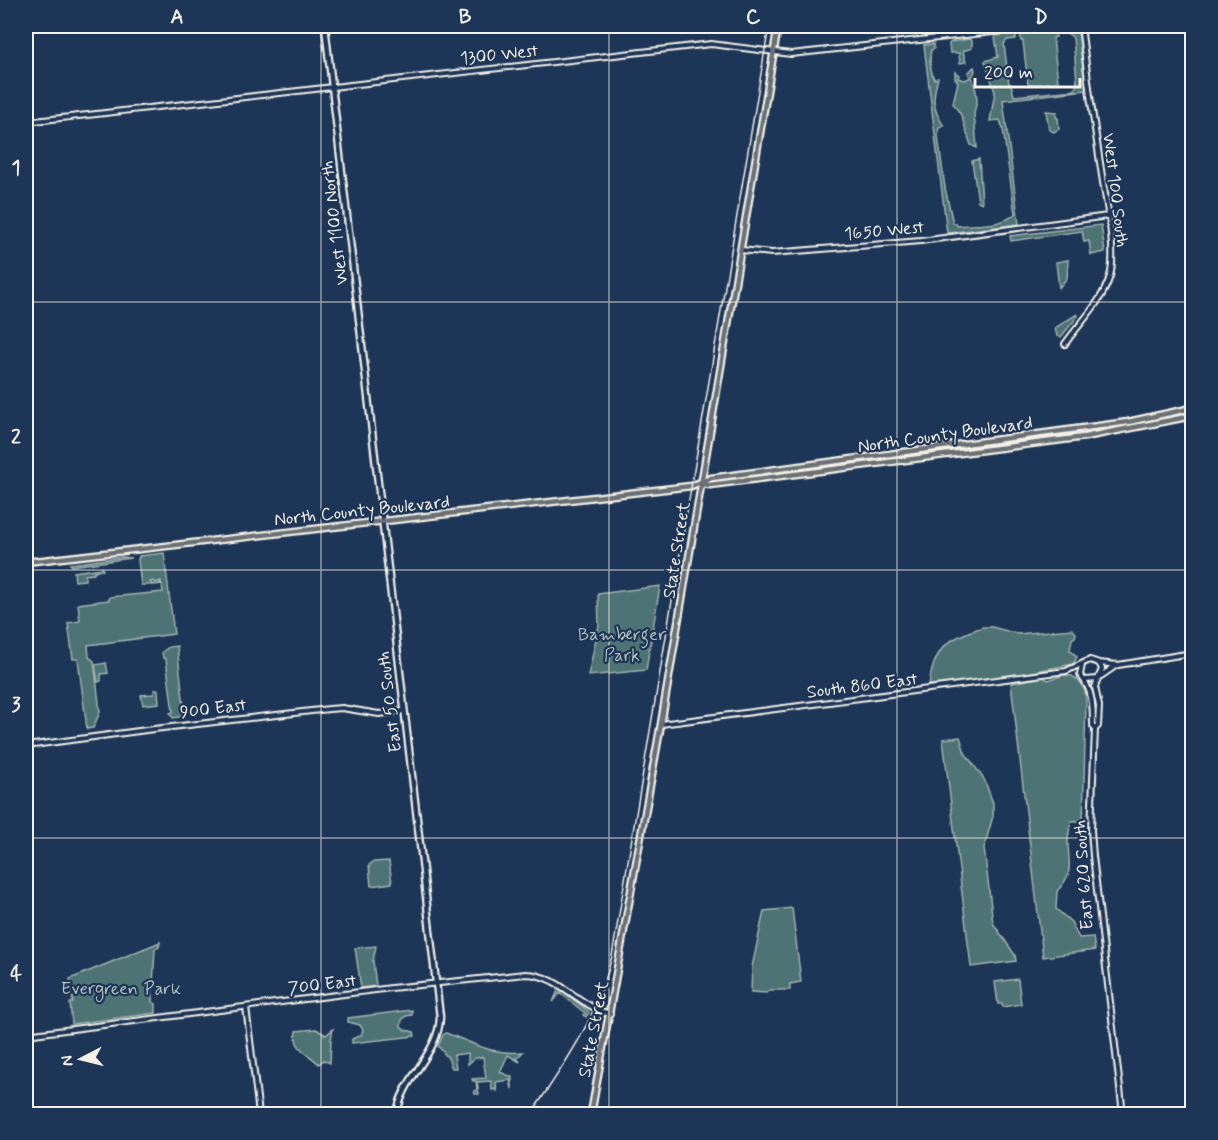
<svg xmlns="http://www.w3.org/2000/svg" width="1218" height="1140" font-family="Mynerve,sans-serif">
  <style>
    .green { fill: #4e7375; stroke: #a1b2ae; stroke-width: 1.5 }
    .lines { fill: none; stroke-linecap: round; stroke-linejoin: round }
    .tertiary-casing { stroke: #f4f1e8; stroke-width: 8 }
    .secondary-casing { stroke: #f4f1e8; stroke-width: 9 }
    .primary-casing { stroke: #f4f1e8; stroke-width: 9 }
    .tertiary { stroke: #1d3557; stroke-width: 4 }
    .secondary { stroke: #1d3557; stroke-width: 4.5 }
    .primary { stroke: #6b6f75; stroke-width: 4.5 }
    .rail { stroke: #f4f1e8; stroke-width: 1.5 }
    .grid { fill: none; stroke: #f4f1e8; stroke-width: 1.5; stroke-opacity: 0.55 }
    .labels { text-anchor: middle; stroke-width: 4.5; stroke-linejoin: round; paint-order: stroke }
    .street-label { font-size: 18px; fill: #f4f1e8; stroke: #1d3557 }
    .park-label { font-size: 18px; fill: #b2bfba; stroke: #1d3557 }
    .neatline { fill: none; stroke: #f4f1e8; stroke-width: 2 }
    .grid-label { font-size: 20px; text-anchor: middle; font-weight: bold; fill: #f4f1e8 }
  </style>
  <rect width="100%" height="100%" fill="#1d3557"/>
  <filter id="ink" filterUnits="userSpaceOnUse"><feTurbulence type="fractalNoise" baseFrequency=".0167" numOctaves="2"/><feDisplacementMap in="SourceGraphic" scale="12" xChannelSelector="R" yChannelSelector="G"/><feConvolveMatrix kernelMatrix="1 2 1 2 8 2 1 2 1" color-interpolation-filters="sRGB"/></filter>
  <g filter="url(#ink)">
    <path class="green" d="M1073,27L1078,29L1086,90L1003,100L1019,224L947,233L924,45L933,44L934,49L931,50C929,60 930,69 934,79L938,78C932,98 932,109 944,126L939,127L938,136L945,188L953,223H956L957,226C975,224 1001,227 1015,214L1003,129L1000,120L990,121L995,92L985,61L998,57L995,36L1016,34V39L1007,40L1004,44L1009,84H1011L1014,96L1075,90L1077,81L1073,38L1069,34H1060L1059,29Z
      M1055,29L1056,37L1053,38L1058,82L1028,85L1023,41H1021L1020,33Z
      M969,39L972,41V48L963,51L966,62L960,63L959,53H950L949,44L951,42Z
      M974,67L975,71L972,77L976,91L977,100L974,114L977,148L971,145L961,115L953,103L958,82L955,78V72L959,75L958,78C962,80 967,81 970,77L968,73Z
      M1046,111L1057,112L1056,117L1058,118L1059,129L1054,132L1049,130Z
      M979,159L982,203L978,201L972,161Z
      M1101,225L1105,252L1091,255L1089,241L1084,242L1082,231L1011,241L1010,236Z
      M1068,260L1067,278L1059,288L1056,262Z
      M1077,314L1078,316L1061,337L1057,336L1055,328Z
      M164,553L174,634L88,645L89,657L94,661L100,712L93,728L87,729L78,659H73L68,623L80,621L78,604L109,600L110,597L163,592L162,584L154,585L161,583V581L154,583V581L150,582L153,585H141L138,560L139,556Z
      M122,557L131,558L72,566L70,564Z
      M102,568L103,570L94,571V574L85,575V580L75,581L74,572Z
      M660,586L646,670L588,676L599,625L598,594Z
      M983,627H992L1018,634L1072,629L1076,633L1075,637L1072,639L1070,650L1077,657L1073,664L995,679L952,684L929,685C934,647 948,638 983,627Z
      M177,646L185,716L173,718L170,713L173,712L166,659L163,658L162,652L169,647Z
      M106,663L108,673L101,674V681L98,682L95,665Z
      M1064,675L1072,676L1079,681L1085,691L1086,700L1083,821H1071C1070,827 1068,834 1068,841C1068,864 1075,873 1057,891L1056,909L1071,922L1079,938L1093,937L1095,950L1043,957L1011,683L1043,677L1048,680Z
      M154,690H158L159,703L143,705L141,695L154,694Z
      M960,737L965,753L984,779L993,803V816L984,848L993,923L1015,955L1016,961L971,967L943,739Z
      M389,861L392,883L371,886L369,865L373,862Z
      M792,908L801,982L790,984V990H769L766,993L751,992L752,967L764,911Z
      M160,942L159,947L155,949L152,1002L156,1004V1013L72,1024L70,1003H73L70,979Z
      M376,946L373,961L376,986L361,988L355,948Z
      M1018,979L1021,1004L1003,1007L1002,1004H998L995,982Z
      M559,988L589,1012L586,1017L583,1015L585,1013L560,993L553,1002Z
      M412,1010V1015L406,1016L402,1020L401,1026L405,1030L414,1032L415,1036L352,1043V1039L361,1035L363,1030L360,1025L348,1022V1018Z
      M316,1029L326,1035L333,1029L331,1039L330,1063L324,1060L319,1064C308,1053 293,1049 296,1031Z
      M446,1033C476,1044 490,1055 523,1052L517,1058L520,1062L508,1055L500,1072L512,1077V1089L510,1080L496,1082L497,1092L496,1089L492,1090L491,1081L477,1082L479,1094H475L474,1091L477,1090L476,1081H473L472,1079L486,1078L483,1057L475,1058L468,1064V1053L454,1055L456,1068H452L448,1058L438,1046L443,1035Z"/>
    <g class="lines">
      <defs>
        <path id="tertiary" d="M26,122L711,44L791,54L1047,26
          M741,250L772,253L921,241L1108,216
          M1065,344C1080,322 1102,303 1110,276C1117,251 1106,202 1102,176C1094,126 1087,76 1081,26
          M1099,663L1118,665L1192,653
          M1082,665L1080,675C1093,690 1093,707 1093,726L1095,729L1091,830L1093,856L1123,1114
          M1101,676L1117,665
          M661,724L1066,671L1090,660L1099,663L1102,669L1098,679L1085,680
          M1095,729L1098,726L1099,706L1095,687L1098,679
          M26,746L154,729L329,709L342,708L379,714L404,711
          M246,1007L259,1114
          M26,1035L391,988L526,974C560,975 578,1006 610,1014"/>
        <path id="secondary" d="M325,26L440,1017C439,1054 402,1078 397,1114"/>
        <path id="primary" d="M701,484L710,485L1085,437L1192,416
          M26,562L691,486L711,478L1128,422L1192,408
          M591,1114L661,724L778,26"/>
      </defs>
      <use href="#tertiary" class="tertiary-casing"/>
      <use href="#secondary" class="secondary-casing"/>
      <use href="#primary" class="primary-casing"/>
      <use href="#tertiary" class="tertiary"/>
      <use href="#secondary" class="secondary"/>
      <use href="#primary" class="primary"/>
      <path class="rail" d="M531,1114C565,1064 598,1017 612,956L769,26"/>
    </g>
  </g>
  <path class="grid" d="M321,26V1114M609,26V1114M897,26V1114M26,302H1192M26,570H1192M26,838H1192"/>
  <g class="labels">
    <g class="street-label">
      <text transform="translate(499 54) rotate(-6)" y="6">1300 West</text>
      <text transform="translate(1116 190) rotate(83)" y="6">West 100 South</text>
      <text transform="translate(334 223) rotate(-97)" y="6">West 1100 North</text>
      <text transform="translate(884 230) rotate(-5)" y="6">1650 West</text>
      <text transform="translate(945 434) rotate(-8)" y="6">North County Boulevard</text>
      <text transform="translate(362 510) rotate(-6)" y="6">North County Boulevard</text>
      <text transform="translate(676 550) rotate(-81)" y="6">State Street</text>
      <text transform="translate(862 685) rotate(-7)" y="6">South 860 East</text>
      <text transform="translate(389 702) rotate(-97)" y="6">East 50 South</text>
      <text transform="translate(213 708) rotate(-7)" y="6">900 East</text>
      <text transform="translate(1083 875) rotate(-94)" y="6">East 620 South</text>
      <text transform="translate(322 984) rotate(-7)" y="6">700 East</text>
      <text transform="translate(593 1029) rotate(-79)" y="6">State Street</text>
    </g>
    <g class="park-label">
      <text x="622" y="640">Bamberger<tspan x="622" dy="21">Park</tspan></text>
      <text x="121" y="994">Evergreen Park</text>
    </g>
  </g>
  <rect width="1218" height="1140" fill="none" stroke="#1d3557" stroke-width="66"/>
  <g transform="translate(81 1059) rotate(263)" stroke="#1d3557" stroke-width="4.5" paint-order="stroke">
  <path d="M0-4.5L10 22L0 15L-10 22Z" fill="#f4f1e8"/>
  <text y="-9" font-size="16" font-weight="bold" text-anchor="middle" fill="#f4f1e8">N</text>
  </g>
  <path d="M975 78v9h105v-9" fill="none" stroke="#f4f1e8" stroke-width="3"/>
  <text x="984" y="78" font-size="18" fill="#f4f1e8" stroke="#1d3557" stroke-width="4.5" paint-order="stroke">200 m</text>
  <rect x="33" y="33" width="1152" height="1074" class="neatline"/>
  <g class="grid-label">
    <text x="177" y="23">A</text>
    <text x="465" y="23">B</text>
    <text x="753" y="23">C</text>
    <text x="1041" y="23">D</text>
    <text x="16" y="174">1</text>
    <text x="16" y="443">2</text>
    <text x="16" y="711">3</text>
    <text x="16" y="980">4</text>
  </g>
</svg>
